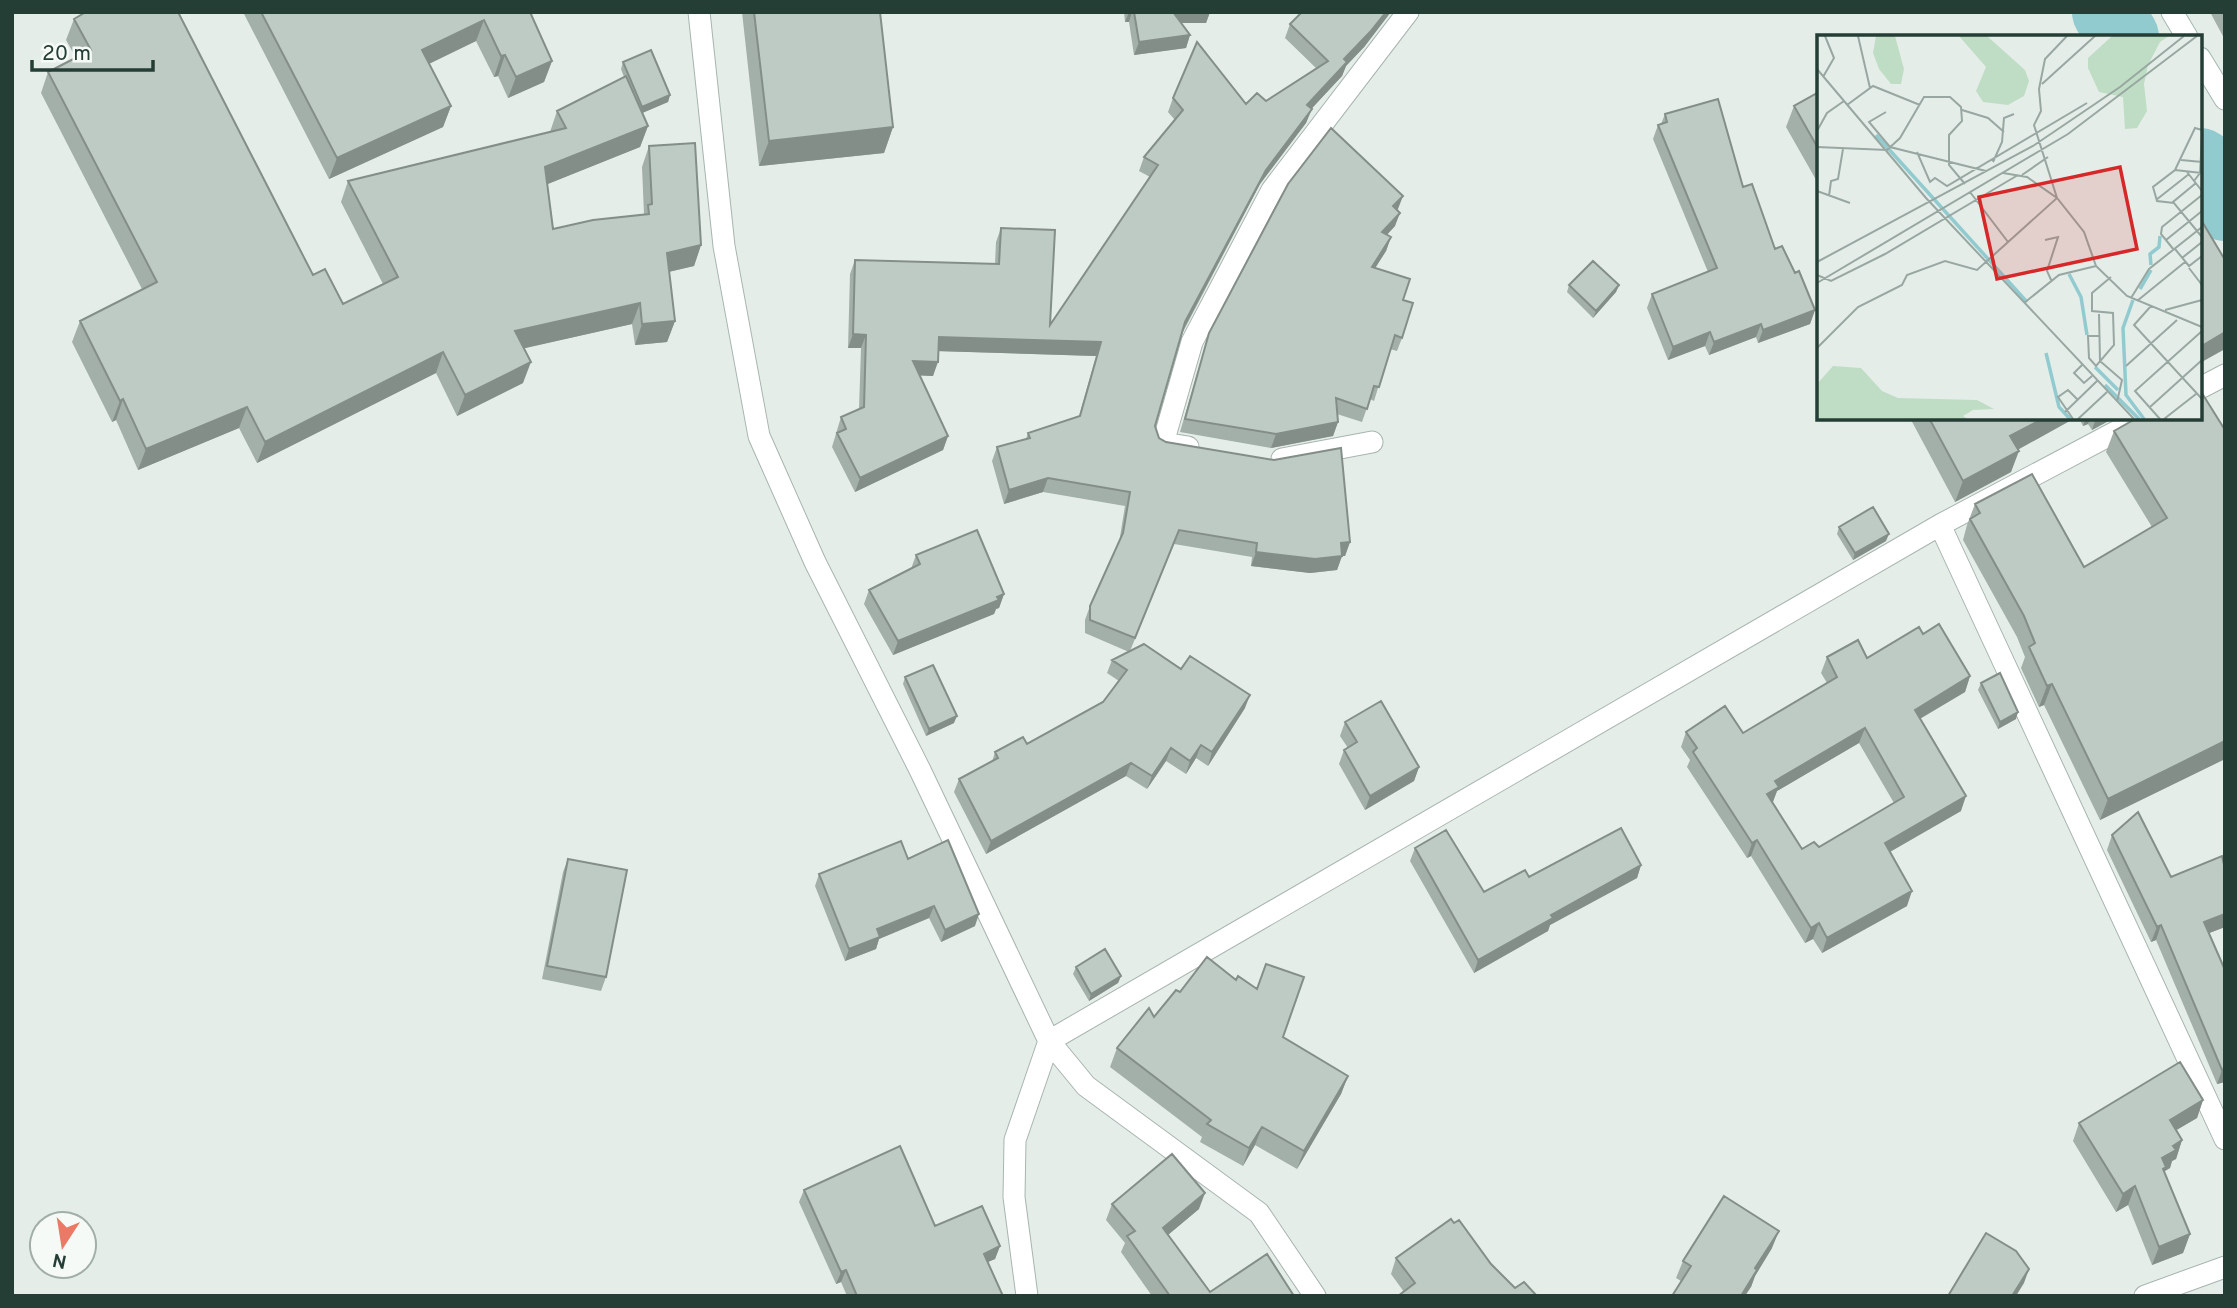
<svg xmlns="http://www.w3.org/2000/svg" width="2237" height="1308" font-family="Overpass,sans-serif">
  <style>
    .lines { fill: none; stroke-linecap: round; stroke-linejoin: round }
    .river { stroke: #91cbcf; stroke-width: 72 }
    .street-casing { stroke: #a8b5af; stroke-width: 23 }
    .secondary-casing { stroke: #a4b8af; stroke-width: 23 }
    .street { stroke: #fff; stroke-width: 21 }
    .secondary { stroke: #fff; stroke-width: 21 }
    .wall { fill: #a3afa9; fill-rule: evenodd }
    .shaded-wall { fill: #848e89 }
    .building { fill: #bdcbc4; stroke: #848e89; stroke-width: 2; fill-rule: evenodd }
    .inset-river { fill: none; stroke: #91cbcf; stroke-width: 3.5 }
    .inset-road { fill: none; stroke: #98a7a1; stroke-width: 2 }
    .view { fill: #d62828; fill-opacity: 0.15; stroke: #d62828; stroke-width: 3.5 }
    .inset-edge { fill: none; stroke: #253e35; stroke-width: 3.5 }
  </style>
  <rect width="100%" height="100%" fill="#e5ede9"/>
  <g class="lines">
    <path class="river" d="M2108,12L2123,37
      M2200,164L2225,205"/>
    <defs>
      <path id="street" d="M699,12L724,246L759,436L815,562L920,770L1049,1041L1086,1086L1259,1213L1315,1296
        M2200,388L2225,375
        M1188,447L1163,443L1192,342L1272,190L1408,12
        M1282,459L1372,442
        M1940,525L2225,1139
        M1027,1296L1014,1197L1015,1140L1049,1041L1940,525L2142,418
        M2145,1296L2225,1267"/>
      <path id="secondary" d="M2172,12L2187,37
        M2200,58L2225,99"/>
    </defs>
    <use href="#street" class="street-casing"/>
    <use href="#secondary" class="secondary-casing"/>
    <use href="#street" class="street"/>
    <use href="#secondary" class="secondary"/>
  </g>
  <path class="wall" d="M243,12H537L531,15L552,61L544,82L508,98L498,76L494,77L476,41L429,64L451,106L443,127L329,179Z
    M742,12H880L893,127L884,153L759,166Z
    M1124,12H1210L1206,23H1181L1190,35L1186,48L1134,55L1129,22H1125Z
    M2210,12H2225V40Z
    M74,19L313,275L343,304L383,284L341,202L348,181L550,132L557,111L624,77L621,69L623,62L670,95L668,102L642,113L648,126L640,147L547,184L553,229L644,214L642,167L649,146L701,245L694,266L669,272L675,321L667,342L635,345L632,324L524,348L523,383L457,416L436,373L257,463L239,428L138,470L116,420L112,422L72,342L80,321L142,289L41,93L48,72L76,58L66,40Z
    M1290,24L1365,46L1346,66L1342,76L1311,109L1306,123L1260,184L1183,332L1155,426L1159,438L1350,542L1345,556H1342L1337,570L1310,573L1251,566L1252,557L1174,544L1130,651L1181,669L1245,708L1208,766L1196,758L1186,774L1166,761L1147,789L1126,776L986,854L954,792L959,779L992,762L995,752L1027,744L1103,702L1119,681L1107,673L1112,660L1129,652L1085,633V620L1090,606L1119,543L1125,506L1043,492L1004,504L992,461L997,447L1026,439L1028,433L1079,416L1096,356L939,351L933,376L919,375L948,436L943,450L855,492L832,447L841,417L859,409L861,348H848L850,274L855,260L995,264L996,242L1001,228L1050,325L1150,177L1139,171L1144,157L1175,120L1168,112L1173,98L1246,104L1266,101L1316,68L1285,38Z
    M1819,92V185L1786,127L1794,106Z
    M1665,114L1743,187L1775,249L1795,273L1815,310L1810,324L1758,343L1756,337L1709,355L1705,346L1668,360L1647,308L1652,294L1708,272L1653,139L1658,125L1661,124Z
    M1398,209L1395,226L1387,235L1391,237L1386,251L1375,268L1403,300L1402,338L1397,351L1390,349L1374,401L1370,399L1362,422L1337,414L1338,422L1333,436L1271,448L1180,432L1209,333Z
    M1569,285H1619L1616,292L1593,318L1567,292Z
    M1910,418H2075L2018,449L2011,472L1955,502Z
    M2079,418H2114L2092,430L2088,424L2083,426Z
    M2225,430V759L2100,820L2044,705L2039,707L2021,668L2025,657L2017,637L1963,540L1967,525L1975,504L2084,567L2152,527L2106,452L2114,431Z
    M1839,527L1886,541L1853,560L1837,534Z
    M916,555L1004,594L999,608L996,609L994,614L893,655L864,604L869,590L911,569Z
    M1923,634L1970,676L1965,692L1920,719L1961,811L1890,852L1907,906L1822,953L1813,939L1805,943L1751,856L1747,858L1687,767L1690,760L1681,747L1686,732L1743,733L1827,683L1821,673L1827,657L1867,658ZM1859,743L1894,803L1819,847L1802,849L1772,803L1777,791Z
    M905,677L954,723L926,736L903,684Z
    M1981,683L2016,719L1998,729L1978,690Z
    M1345,722L1419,767L1414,781L1365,810L1339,764L1344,750L1348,748L1340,736Z
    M2112,835L2171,877L2225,869V927L2209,933L2225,970V1082L2217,1084L2156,940L2151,942L2107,850Z
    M1415,848L1484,892L1529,877L1641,865L1637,878L1550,925L1548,931L1474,973L1410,861Z
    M568,859L606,977L601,991L542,979L563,872Z
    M908,859L975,926L941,942L929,918L879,939L876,949L845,961L815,886L819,874Z
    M1076,967L1121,976L1118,983L1089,1001L1073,974Z
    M1180,992L1283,1037L1348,1076L1341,1094L1297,1169L1255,1145L1243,1166L1200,1142L1202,1137L1110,1067L1117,1048L1154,1017Z
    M2203,1100L2197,1118L2176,1130L2182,1140L2176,1159L2172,1161L2170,1168L2164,1171L2190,1234L2183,1253L2152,1265L2128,1205L2116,1212L2073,1141L2079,1123Z
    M804,1190L935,1226L1000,1246L995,1259L987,1262L1003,1296H847L841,1282L836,1284L799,1202Z
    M1112,1204L1199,1209L1168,1235L1210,1292L1294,1296H1152L1121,1252L1125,1243L1106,1220Z
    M1772,1248L1755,1276L1751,1287L1681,1281L1676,1278L1683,1261Z
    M1396,1258L1491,1264L1515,1288L1404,1292L1391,1274Z"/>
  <path class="shaded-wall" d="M1129,12H1132L1129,22H1125Z
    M1169,12H1210L1206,23H1165Z
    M1386,12H1391L1365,46L1346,66L1342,76L1302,119L1307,105L1344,59Z
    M484,20L476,41L414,71L422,50Z
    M1190,35L1186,48L1134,55L1139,42Z
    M505,55L498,76L494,77L501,56Z
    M552,61L544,82L508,98L516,77Z
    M670,95L668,102L640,114L642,107Z
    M451,106L443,127L329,179L337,158Z
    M1312,109L1306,123L1260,184L1180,336L1185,322L1266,170Z
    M648,126L640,147L538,188L545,167Z
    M893,127L884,153L759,166L769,141Z
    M1403,196L1398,209L1388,220L1393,206Z
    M1400,213L1395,226L1377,245L1382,232Z
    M1391,237L1386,251L1367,281L1372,267Z
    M701,245L694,266L659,274L667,253Z
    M1619,285L1616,292L1593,318L1596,311Z
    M640,303L632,324L508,352L515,331Z
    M1815,310L1810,324L1758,343L1763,330Z
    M675,321L667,342L635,345L642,324Z
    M1761,324L1756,337L1709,355L1714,342Z
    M1710,332L1705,346L1668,360L1673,347Z
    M2225,332V349L2200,363V347Z
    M853,334L866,335L861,348H848Z
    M939,337L1101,342L1096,356L934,351Z
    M443,352L436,373L257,463L265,442Z
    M913,361L938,362L933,376L907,375Z
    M531,362L523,383L457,416L465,395Z
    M123,399L116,420L112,422L120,401Z
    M247,407L239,428L138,470L146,449Z
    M2044,418H2075L2003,458L2010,436Z
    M2086,418H2090L2088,424L2083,426Z
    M2096,418H2114L2092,430Z
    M1338,422L1333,436L1271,448L1276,434Z
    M948,436L943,450L855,492L860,478Z
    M2019,451L2011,472L1955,502L1963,481Z
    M1048,478L1043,492L1004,504L1009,490Z
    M1889,534L1886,541L1853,560L1855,553Z
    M1350,542L1345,556H1342L1337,570L1310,573L1251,566L1256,552Z
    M1004,594L999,608L996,609L994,614L893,655L898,641Z
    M1970,676L1965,692L1909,725L1915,710Z
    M2052,684L2044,705L2039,707L2047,686Z
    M1250,695L1245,708L1208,766L1212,752Z
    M2018,712L2016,719L1998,729L2000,722Z
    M957,716L954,723L926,736L929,729Z
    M1865,728L1859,743L1777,791L1773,802L1761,810L1767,794L1775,781Z
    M2225,741V759L2100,820L2108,799Z
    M1201,745L1196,758L1186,774L1190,761Z
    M1171,748L1166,761L1147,789L1152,776Z
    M1131,763L1126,776L986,854L991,841Z
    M1419,767L1414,781L1365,810L1370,796Z
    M1966,796L1961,811L1879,858L1885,843Z
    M1757,840L1751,856L1747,858L1752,843Z
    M1641,865L1637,878L1550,925L1548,931L1474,973L1478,960L1551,915Z
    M1912,891L1907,906L1822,953L1827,938Z
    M934,906L929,918L879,939L876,949L845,961L849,949L877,929Z
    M979,914L975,926L941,942L945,930Z
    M2225,914V927L2199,937L2204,922Z
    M1819,923L1813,939L1805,943L1811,928Z
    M2161,925L2156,940L2151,942L2157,927Z
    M1121,976L1118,983L1089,1001L1091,994Z
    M2225,1069V1082L2217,1084L2222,1070Z
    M1348,1076L1341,1094L1297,1169L1304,1151Z
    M2203,1100L2197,1118L2163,1138L2170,1120Z
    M1262,1127L1255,1145L1243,1166L1249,1148Z
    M2182,1140L2176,1159L2172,1161L2170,1168L2165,1171L2159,1186L2162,1158L2173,1146Z
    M2135,1186L2128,1205L2116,1212L2123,1194Z
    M1205,1193L1199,1209L1157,1244L1163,1228Z
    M1779,1231L1772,1248L1755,1276L1751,1287L1745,1296H1741L1755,1268Z
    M2190,1234L2183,1253L2152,1265L2159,1247Z
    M1000,1246L995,1259L979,1266L984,1254Z
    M2029,1269L2024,1283L2016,1296H2012Z
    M846,1270L841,1282L836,1284L841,1272Z"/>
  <path class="building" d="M86,12H178L313,275L325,269L343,304L398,277L348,181L566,128L557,111L626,76L648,126L545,167L553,229L593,220L649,214L648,205L652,204L649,146L695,143L701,245L667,253L675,321L642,324L640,303L515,331L531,362L465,395L443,352L265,442L247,407L146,449L123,399L120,401L80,321L157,282L48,72L91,50L74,19Z
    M261,12H530L552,61L516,77L505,55L501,56L484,20L422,50L451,106L337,158Z
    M754,12H880L893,127L769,141Z
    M1134,12H1173L1190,35L1139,42Z
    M1302,12H1386L1370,32L1344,59L1347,62L1307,105L1312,109L1266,170L1185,322L1155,426L1159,438L1166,442L1274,460L1341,448L1350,542L1341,543L1342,556L1315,559L1256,552L1257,543L1179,530L1135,638L1090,620V606L1123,533L1130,492L1048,478L1009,490L997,447L1030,438L1028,433L1080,416L1101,342L939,337L938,362L913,361L948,436L860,478L837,433L846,429L841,417L864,407L866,335L853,334L855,260L999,264L1001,228L1055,230L1050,325L1158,165L1144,157L1183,110L1173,98L1197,42L1246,104L1257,93L1266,101L1328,61L1290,24Z
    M651,50L670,95L642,107L623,62Z
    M1819,92V150L1794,106Z
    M1718,99L1743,187L1752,184L1775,249L1782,246L1795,273L1799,271L1815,310L1763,330L1761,324L1714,342L1710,332L1673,347L1652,294L1717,268L1658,125L1667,122L1665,114Z
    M1331,128L1403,196L1393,206L1400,213L1382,232L1391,237L1372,267L1410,279L1403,300L1413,303L1402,338L1395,335L1379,387L1374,386L1367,409L1336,398L1338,422L1276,434L1185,419L1209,333L1288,184Z
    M2200,218L2225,260V332L2200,347Z
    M1593,261L1619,285L1596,311L1569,285Z
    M2200,390L2225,430V741L2108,799L2052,684L2047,686L2029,647L2035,643L2024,616L1970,519L1980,513L1975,504L2032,474L2084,567L2167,518L2114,431L2137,418H2200Z
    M1929,418H2044L2010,436L2019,451L1963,481Z
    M1873,507L1889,534L1855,553L1839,527Z
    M977,530L1004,594L997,597L999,600L898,641L869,590L920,564L916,555Z
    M1939,624L1970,676L1915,710L1966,796L1885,843L1912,891L1827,938L1819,923L1811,928L1757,840L1752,843L1693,752L1697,748L1686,732L1725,706L1743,733L1837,677L1827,657L1858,640L1867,658L1919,627L1923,634ZM1865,728L1904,797L1819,847L1814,842L1802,849L1767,794L1779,787L1775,781Z
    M1144,644L1181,669L1190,656L1250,695L1212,752L1201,745L1190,761L1171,748L1152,776L1131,763L991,841L959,779L998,758L995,752L1023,737L1027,744L1103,702L1127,670L1112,660Z
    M933,665L957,716L929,729L905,677Z
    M2000,673L2018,712L2000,722L1981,683Z
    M1381,701L1419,767L1370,796L1344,750L1357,742L1345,722Z
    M2138,812L2171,877L2222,856L2225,869V914L2204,922L2225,970V1069L2222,1070L2161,925L2157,927L2112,835Z
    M1621,828L1641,865L1551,915L1553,918L1478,960L1415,848L1446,830L1484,892L1525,870L1529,877Z
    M948,840L979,914L945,930L934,906L877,929L880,937L849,949L819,874L901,841L908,859Z
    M568,859L627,870L606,977L547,966Z
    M1105,949L1121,976L1091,994L1076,967Z
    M1207,957L1236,980L1238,976L1257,989L1266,964L1304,977L1283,1037L1348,1076L1304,1151L1262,1127L1249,1148L1207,1124L1211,1120L1117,1048L1149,1008L1154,1017L1176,990L1180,992Z
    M2180,1062L2203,1100L2170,1120L2182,1140L2173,1146L2176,1150L2162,1158L2166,1167L2163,1169L2190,1234L2159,1247L2135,1186L2123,1194L2079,1123Z
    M900,1146L935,1226L982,1206L1000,1246L984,1254L1003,1296H857L846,1270L841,1272L804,1190Z
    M1172,1154L1205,1193L1163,1228L1210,1292L1267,1254L1294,1296H1170L1127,1236L1135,1231L1112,1204Z
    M1724,1196L1779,1231L1755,1268L1757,1270L1741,1296H1672L1691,1266L1683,1261Z
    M1451,1219L1454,1223L1459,1220L1491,1264L1515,1288L1524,1282L1537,1296H1398L1415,1283L1396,1258Z
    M1986,1233L2016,1251L2029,1269L2012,1296H1948Z"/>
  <g transform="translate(1817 35)">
    <rect width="385" height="385" fill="#e5ede9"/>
    <path d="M59,1H78L87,34L84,49H74L62,34L56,18ZM142,1H170L208,35L212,46L207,61L191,70L166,67L159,56L169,32ZM295,1H352L343,7L331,30L327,49L330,76L320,93L308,94L306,62L282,57L271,33V23ZM16,331L44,333L65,356L81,363L160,365L177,374L156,375L146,381L151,384H0V349Z" fill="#bfddc4"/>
    <path class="inset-river" d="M59,100L210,267M334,230L333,219L342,212L343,201M252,239L264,262L270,300M323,254L334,235M316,265L306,293L309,360L327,384M229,318L242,372L253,384M278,332L301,355M288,350L322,384"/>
    <path class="inset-road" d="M41,1L53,53M0,34L109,163L317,384M6,42L17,23L8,1M225,49L278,1M30,70L56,51L103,70M145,75L171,83L187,97M69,77L52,87L73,112L169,136M0,96L10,78L27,66M0,112L70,115L83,103L107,62H133L144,72L145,86L132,100V130L148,149M100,117L113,147L118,143L130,151L270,68M364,125L385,127M176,127L185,107L187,83L197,79M358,135L385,138M370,137L385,156M186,138L210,142L240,163L267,197L279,231L310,261L385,292M205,140L231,122M377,146L383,138L385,101M379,148L356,167L385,202M0,156L33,168M153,157L191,207M12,161L14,146L21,144L26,114M339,165L372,139M357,168L340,166L336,152L358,135L378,93L385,95M228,205L241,202L230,236L235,247M349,205L385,176M358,214L372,231L385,221M357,215L344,199L345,192L385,160M365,223L385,207M0,227L216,111L303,52L367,1M372,233L385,250M0,240L14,246L68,219L201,140M0,248L251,99L380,1M314,263L332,234L385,192M320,266L368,227M207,268L242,240L279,231M334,271L317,290L385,364M348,275L385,265M282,279L283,326L305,345L300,367M283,301H271L272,323L279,331L297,310L296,278L275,276V258L294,242M0,313L41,272L85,250L90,240L128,226L160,235L240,163L217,90L224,76L222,54L228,24L250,1M265,330L257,338L267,348L275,341M309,331L360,285M333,372L385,325M248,377L280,346M256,384L241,362L251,355L261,365M261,384L290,357M343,384L318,356L385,296M347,384L379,359"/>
    <path class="view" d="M303,132L320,214L180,244L162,162Z"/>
    <rect width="385" height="385" class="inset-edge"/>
  </g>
  <rect width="2237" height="1308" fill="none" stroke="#253e35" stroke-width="28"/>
  <g transform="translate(63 1245) rotate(192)"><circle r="33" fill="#f6faf7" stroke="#a2afa9" stroke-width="2"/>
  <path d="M0-5L12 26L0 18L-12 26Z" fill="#ea7966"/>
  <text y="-10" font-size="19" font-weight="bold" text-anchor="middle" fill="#253e35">N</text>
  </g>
  <path d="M32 60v10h121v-10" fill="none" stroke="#253e35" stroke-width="3.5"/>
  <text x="42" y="60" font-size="21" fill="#253e35" stroke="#f6faf7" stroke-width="5" paint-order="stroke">20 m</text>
</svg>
